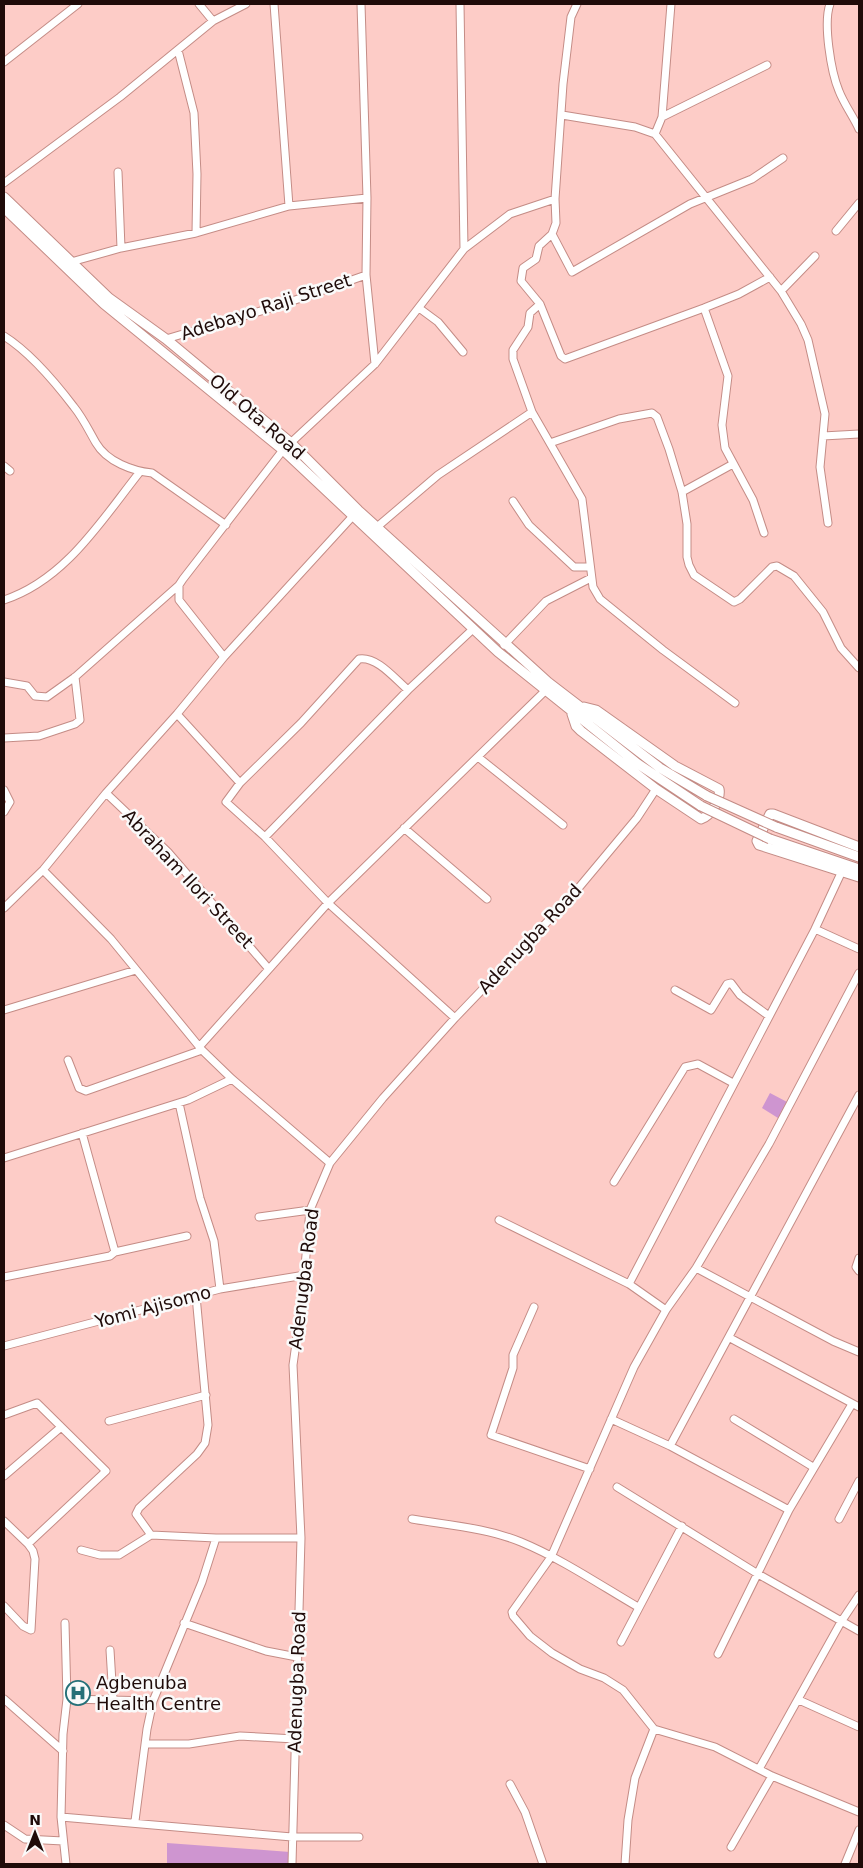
<svg xmlns="http://www.w3.org/2000/svg" width="863" height="1868" font-family="'DejaVu Sans',sans-serif">
  <style>
    .green { fill: #ce95d0 }
    .lines { fill: none; stroke-linecap: round; stroke-linejoin: round }
    .minor-casing { stroke: #c48c86; stroke-width: 9 }
    .tertiary-casing { stroke: #c48c86; stroke-width: 11 }
    .minor { stroke: #fff; stroke-width: 7 }
    .tertiary { stroke: #fff; stroke-width: 9 }
    .tertiary-bridge-casing { stroke: #c48c86; stroke-width: 11; stroke-linecap: butt }
    .tertiary-bridge { stroke: #fff; stroke-width: 9 }
    .labels { text-anchor: middle; stroke-width: 5; stroke-linejoin: round; paint-order: stroke }
    .street-label { font-size: 18px; fill: #1f0b09; stroke: #fafafa }
    .poi-label { font-size: 18px; fill: #1f0b09; stroke: #fafafa; text-anchor: start }
  </style>
  <rect width="100%" height="100%" fill="#fdccc7"/>
  <path class="green" d="M770,1093L789,1103L778,1118L762,1108Z
    M167,1843L290,1852V1864H167Z"/>
  <g class="lines">
    <defs>
      <path id="minor" d="M199,4L213,21
        M274,4L289,206
        M361,4L367,198L366,275L375,364
        M460,4L464,249
        M577,4L571,17L563,84L555,199L556,223L552,234L572,272L690,204L752,179L783,158
        M830,4C823,23 831,72 839,91C844,104 853,116 859,129
        M178,50L194,113L197,174L196,233
        M4,62L78,4
        M562,115L635,127L655,134L781,291L801,324L808,340L825,414L820,467L828,523
        M662,117L767,65
        M655,134L662,117L671,4
        M118,172L121,248
        M4,183L120,97L213,21L246,4
        M836,231L859,203
        M552,234L539,246L536,259L523,268L521,281L540,304L530,313L528,327L513,350V359L532,412L582,499L593,587L600,599L663,650L735,703
        M71,262L121,248L196,233L289,206L367,198
        M781,291L815,256
        M540,304L561,356L565,359L704,308L739,294L770,277
        M419,308L438,322L463,352
        M704,308L728,376L722,425L725,448L753,500L764,533
        M4,336C31,353 55,382 74,407C83,418 89,431 96,443C107,462 133,471 152,473L226,525
        M166,339L281,305L366,275
        M823,436L859,434
        M550,443L619,419L652,413L657,417L669,449L682,492L687,524V557L689,565L694,575L734,602L740,599L772,567L777,566L794,576L823,612L841,648L859,668
        M4,466L10,471
        M682,492L733,464
        M513,501L529,525L574,567H590
        M377,527L438,475L532,412
        M4,600C65,580 101,521 139,473
        M504,645L546,601L591,578
        M224,657L179,600V585L183,579L283,450L375,364L464,249L510,214L555,199
        M4,682L27,686L35,696L47,697L75,677L179,585
        M408,690C395,679 377,656 359,659L301,723L240,783L226,802L265,837L328,903L455,1018
        M177,714L240,783
        M4,738L39,736L75,724L80,720L75,677
        M478,757L563,825
        M4,790L10,802L4,812
        M106,793L168,852L268,968
        M404,828L487,899
        M265,837L408,690L473,629
        M43,870L111,939L202,1050L232,1079L330,1163
        M4,908L43,870L106,793L177,714L224,657L352,517
        M815,929L859,949
        M859,973L769,1144L696,1268L666,1310L634,1367L551,1557L512,1612L513,1616L530,1636L552,1653L580,1669L604,1678L623,1690L654,1729L715,1747L772,1776L859,1812
        M675,990L711,1010L727,984L731,983L740,995L769,1016
        M4,1010L136,970
        M200,1046L328,903L545,691
        M68,1060L79,1088L86,1091L202,1050
        M179,1103L200,1198L214,1241L220,1289
        M82,1133L115,1252
        M4,1158L188,1100L232,1079
        M614,1182L685,1067L698,1064L733,1083
        M259,1217L310,1210
        M499,1220L629,1284L666,1310
        M859,1258L856,1267L859,1271
        M696,1268L833,1341L859,1352
        M4,1277L110,1256L115,1252L187,1236
        M629,1284L815,929L842,871
        M534,1307L513,1355V1368L491,1435L590,1469
        M730,1338L859,1407
        M4,1346L220,1289L305,1275
        M4,1415L37,1403L106,1471L28,1544
        M611,1419L670,1446L789,1510
        M734,1419L813,1467
        M109,1421L206,1395
        M670,1446L859,1095
        M4,1476L60,1428
        M617,1487L758,1574L859,1631
        M412,1519C447,1525 487,1528 521,1542C562,1559 600,1585 638,1607
        M839,1519L859,1481
        M4,1521L28,1544L33,1551L35,1559L31,1630L23,1626L4,1606
        M151,1535L136,1514L139,1508L197,1454L205,1443L208,1425L196,1296
        M81,1550L100,1555H119L151,1535L216,1538H301
        M65,1623L67,1699L63,1734L61,1817L66,1864
        M184,1623L266,1651L297,1657
        M621,1642L682,1526
        M110,1650L113,1699
        M718,1654L789,1510L852,1404
        M4,1699L63,1751
        M67,1699L153,1701
        M799,1700L859,1727
        M146,1744H189L240,1736L295,1739
        M759,1769L841,1622L859,1595
        M510,1784L525,1812L543,1864
        M61,1817L292,1837H359
        M135,1821L147,1729L153,1701L202,1582L216,1538
        M4,1825L25,1839L63,1841
        M731,1847L772,1776
        M292,1864L301,1538L293,1365L302,1300L310,1210L330,1163L383,1098L455,1018L571,897L637,818L656,789
        M625,1864L628,1820L635,1778L654,1729
        M845,1864L859,1830"/>
      <path id="tertiary" d="M4,197L109,298L166,339L290,442L358,510L548,682L660,768L707,796
        M4,208L104,304L283,450L498,652L638,764L701,806
        M572,714L576,726L581,731L656,789L701,819C711,816 721,798 719,789L675,766L596,710L584,707
        M776,827L859,857
        M770,839L859,869
        M859,847L773,814H770L757,841L759,845L859,877"/>
    </defs>
    <use href="#minor" class="minor-casing"/>
    <use href="#tertiary" class="tertiary-casing"/>
    <use href="#minor" class="minor"/>
    <use href="#tertiary" class="tertiary"/>
    <defs>
      <path id="tertiary-bridge" d="M707,796L776,827
        M701,806L770,839"/>
    </defs>
    <use href="#tertiary-bridge" class="tertiary-bridge-casing"/>
    <use href="#tertiary-bridge" class="tertiary-bridge"/>
  </g>
  <defs>
    <symbol id="hospital-ring" viewBox="-11 -11 22 22"><circle r="9.5" fill="#fafafa" stroke="#267078" stroke-width="1.5"/><path d="M-5-5h3v3.5h4V-5h3V5h-3V1.5h-4V5h-3Z" fill="#267078"/></symbol>
  </defs>
  <g fill-rule="evenodd">
    <use href="#hospital-ring" x="64" y="1679" width="28" height="28"/>
  </g>
  <g class="labels">
    <g class="street-label">
      <text transform="translate(266 307) rotate(-18)" y="6">Adebayo Raji Street</text>
      <text transform="translate(257 417) rotate(41)" y="6">Old Ota Road</text>
      <text transform="translate(188 879) rotate(47)" y="6">Abraham Ilori Street</text>
      <text transform="translate(530 939) rotate(-47)" y="6">Adenugba Road</text>
      <text transform="translate(304 1279) rotate(-83)" y="6">Adenugba Road</text>
      <text transform="translate(153 1307) rotate(-15)" y="6">Yomi Ajisomo</text>
      <text transform="translate(297 1682) rotate(-88)" y="6">Adenugba Road</text>
    </g>
    <g class="poi-label">
      <text x="96" y="1689">Agbenuba<tspan x="96" dy="21">Health Centre</tspan></text>
    </g>
  </g>
  <rect width="863" height="1868" fill="none" stroke="#1f0b09" stroke-width="10"/>
  <g transform="translate(35 1833)" stroke="#fafafa" stroke-width="4" paint-order="stroke">
  <path d="M0-4L9 19L0 12L-9 19Z" fill="#1f0b09"/>
  <text y="-8" font-size="14" font-weight="bold" text-anchor="middle" fill="#1f0b09">N</text>
  </g>
</svg>
